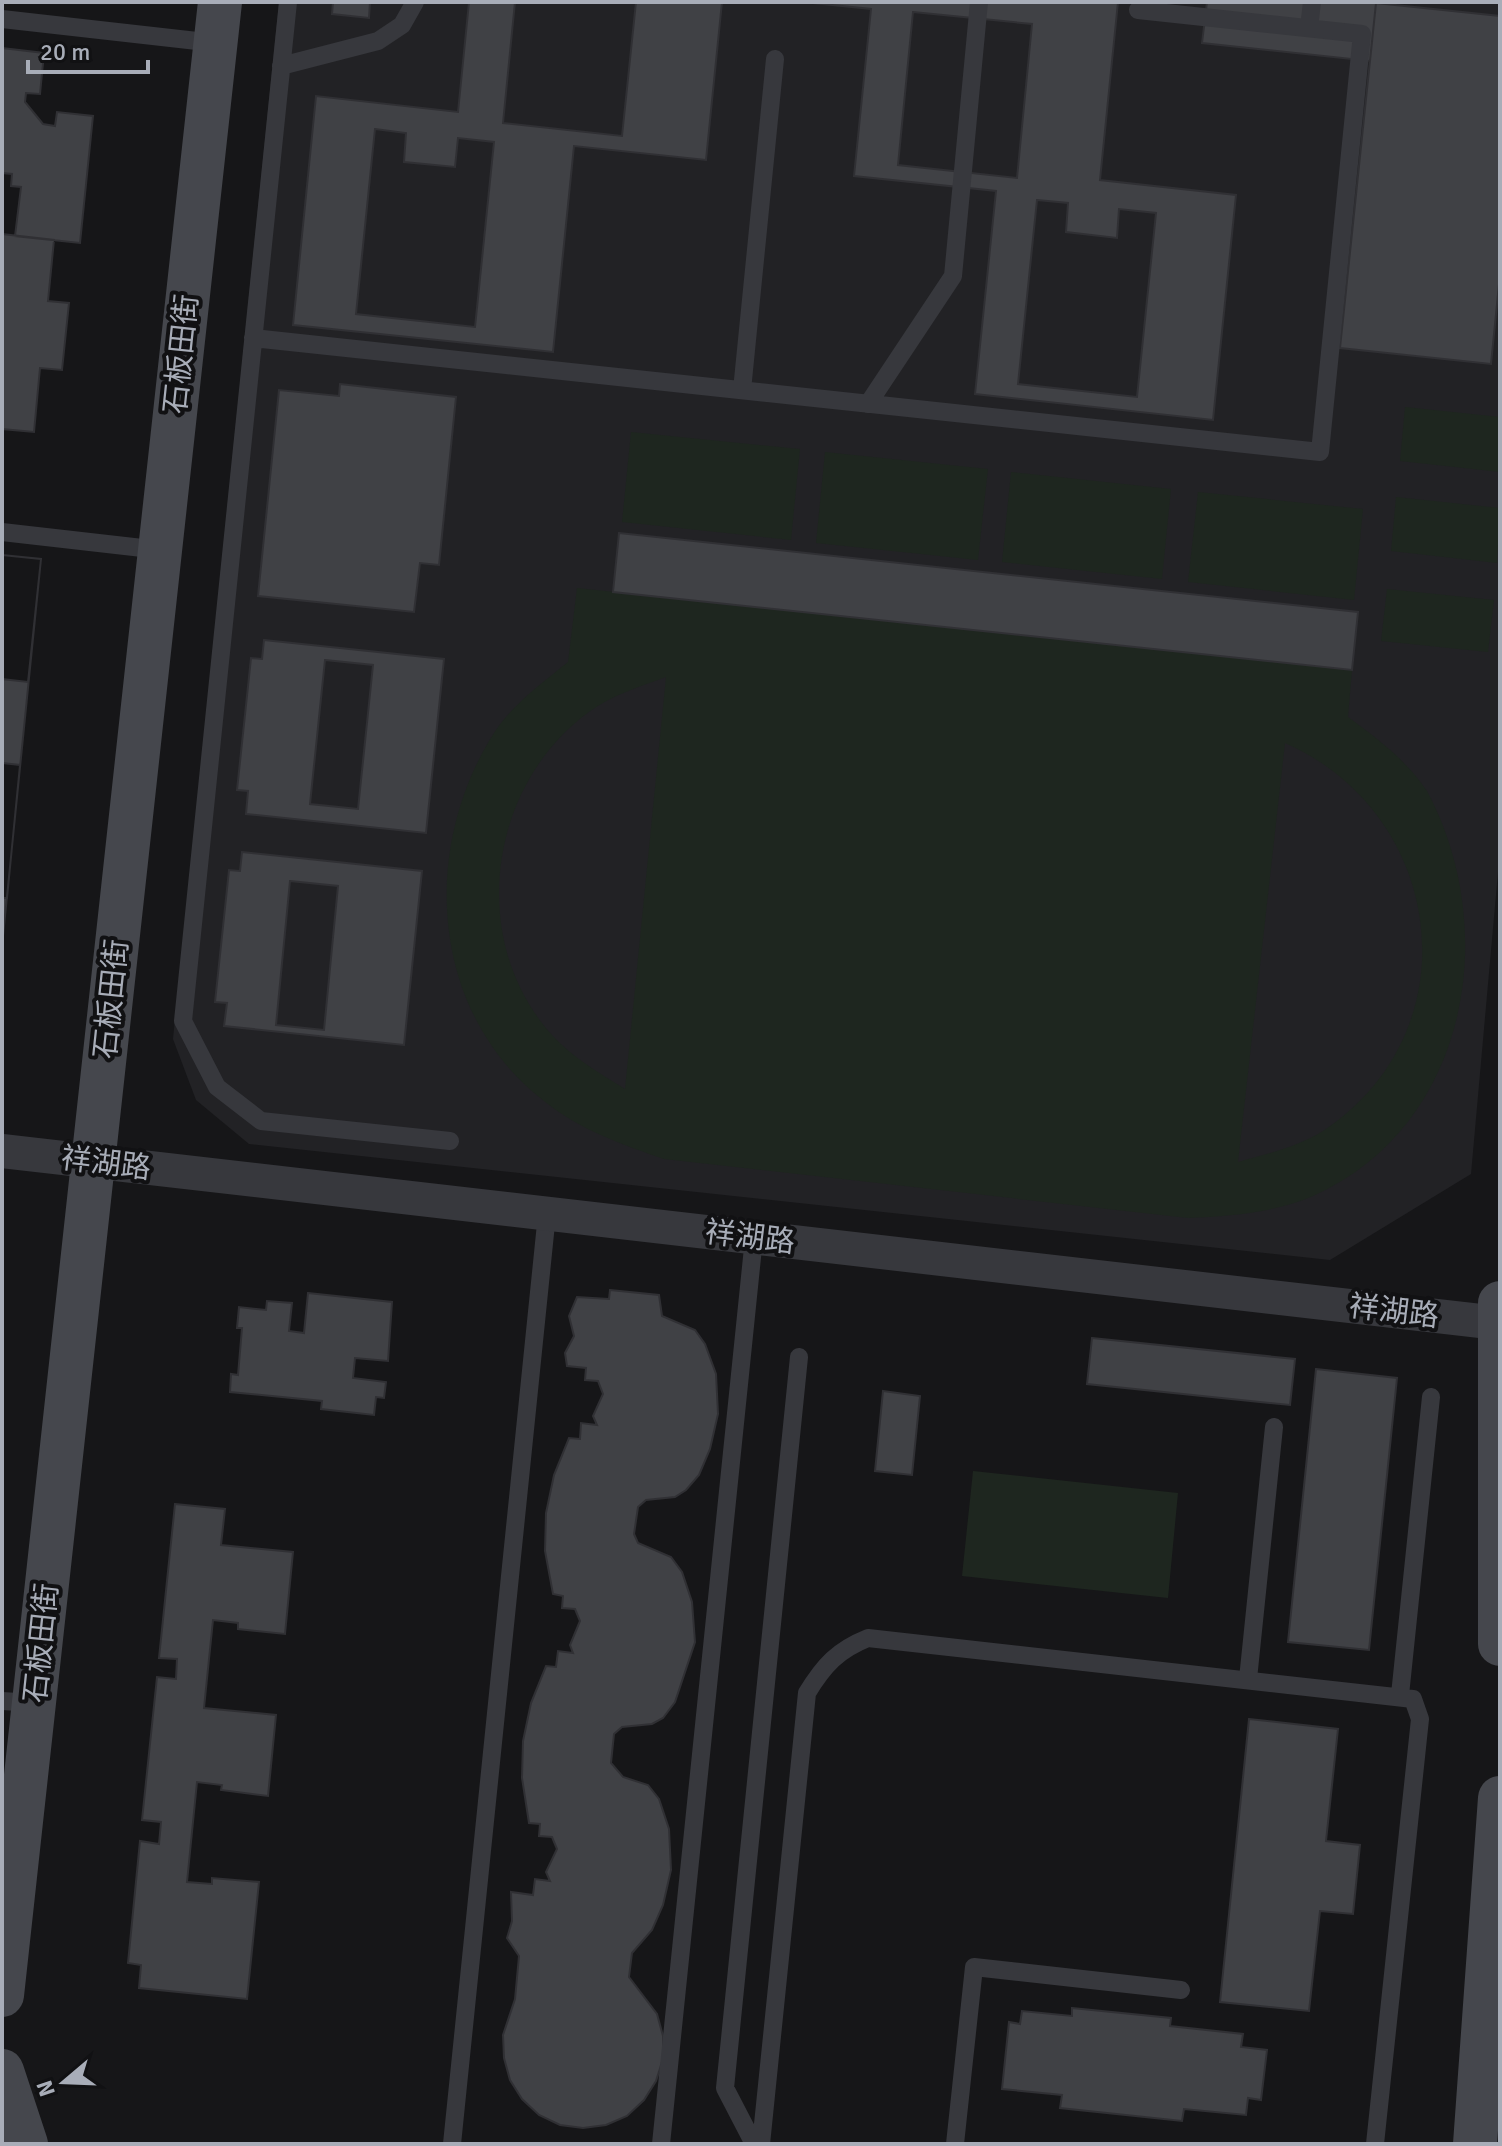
<svg xmlns="http://www.w3.org/2000/svg" width="1502" height="2146" font-family="Signika,'Noto Sans SC',sans-serif">
  <style>
    .built { fill: #222225 }
    .green { fill: #1e261f; fill-rule: evenodd }
    .building { fill: #404145; stroke: #303034; stroke-width: 2; fill-rule: evenodd }
    .lines { fill: none; stroke-linecap: round; stroke-linejoin: round }
    .lane { stroke: #37383d; stroke-width: 18 }
    .street { stroke: #37383d; stroke-width: 34 }
    .secondary { stroke: #45474d; stroke-width: 44 }
    .labels { text-anchor: middle; stroke-width: 8; stroke-linejoin: round; paint-order: stroke }
    .street-label { font-size: 30px; fill: #a8adb8; stroke: #111113 }
  </style>
  <rect width="100%" height="100%" fill="#161618"/>
  <path class="built" d="M279,2H1500V850L1471,1174L1330,1260L249,1144L196,1100L173,1039Z"/>
  <path class="green" d="M1405,407L1500,417V472L1400,461Z
    M631,432L800,449L791,540L622,522Z
    M825,452L988,469L978,560L816,543Z
    M1011,472L1171,489L1162,579L1002,562Z
    M1198,492L1363,509L1354,600L1188,582Z
    M1396,497L1500,508L1497,563L1391,551Z
    M577,588L1352,670L1348,717C1378,739 1406,760 1427,791C1502,931 1468,1127 1313,1196C1274,1213 1230,1216 1188,1218L664,1159C621,1144 580,1130 544,1101C430,1013 420,849 494,733C513,704 541,684 568,662ZM666,677L625,1089C598,1072 573,1058 552,1035C467,941 488,785 589,712C612,695 639,687 666,677ZM1285,743C1446,814 1474,1031 1323,1131C1297,1147 1267,1154 1238,1162Z
    M1387,589L1494,600L1488,652L1381,641Z
    M973,1471L1178,1493L1168,1598L962,1576Z"/>
  <path class="building" d="M333,2H370L369,18L332,14Z
    M469,2H515L503,123L622,136L636,2H722L706,160L574,146L553,352L293,325L316,96L458,112ZM375,129L406,133L404,162L455,167L458,138L494,142L475,327L356,314Z
    M803,2H1118L1100,180L1236,195L1213,420L975,394L996,191L854,176L871,9ZM913,12L1032,24L1017,178L898,165ZM1037,200L1068,203L1066,232L1117,238L1119,209L1156,213L1137,397L1018,384Z
    M1207,2L1376,3L1370,61L1202,43Z
    M1376,3L1500,16V274L1491,364L1340,348Z
    M2,48L44,53L40,94L26,93L25,102L43,124L55,126L57,112L93,116L80,243L15,236L21,187L11,186L12,174L2,173Z
    M2,234L54,240L48,301L69,303L62,370L40,368L34,432L2,429Z
    M340,384L456,397L439,565L420,563L414,612L258,596L279,390L339,396Z
    M619,533L1358,612L1352,670L613,592Z
    M2,555L41,559L2,946Z
    M2,555L41,559L28,682L2,679Z
    M264,640L444,659L426,833L246,814L248,791L237,790L251,658L262,659ZM325,660L373,665L358,809L310,804Z
    M2,763L20,765L7,898H2Z
    M242,852L422,871L404,1045L224,1026L227,1003L215,1002L229,870L240,871ZM290,881L338,886L324,1030L276,1025Z
    M610,1290L659,1295L662,1316L695,1330L705,1344L716,1374L718,1414L710,1449L699,1475L686,1490L675,1497L646,1500L638,1507L634,1534L638,1543L671,1557L682,1572L692,1602L695,1642L675,1702L663,1718L652,1724L622,1727L614,1734L611,1763L623,1777L648,1785L659,1799L669,1829L671,1870L663,1905L652,1930L632,1953L629,1977L657,2014L663,2036V2059L656,2081L644,2100L627,2116L606,2125L583,2128L560,2125L539,2115L522,2099L510,2080L504,2058L503,2035L515,1999L519,1956L507,1938L512,1921L511,1892L533,1895L535,1879L550,1881L546,1872L557,1849L552,1837L539,1836L540,1824L529,1823L522,1778L523,1741L531,1703L546,1666L556,1667L558,1651L573,1653L570,1645L580,1621L575,1609L562,1608L563,1596L553,1594L545,1551L546,1513L554,1475L569,1438L580,1439L581,1423L597,1425L593,1416L603,1394L598,1381L585,1380L586,1368L567,1366L565,1353L574,1336L569,1316L577,1297L609,1299Z
    M308,1293L392,1302L388,1361L355,1358L353,1378L386,1382L384,1398L376,1397L374,1415L321,1409L322,1401L230,1392L231,1374L238,1375L242,1328H237L239,1307L266,1310L267,1301L292,1303L289,1331L304,1333Z
    M1092,1338L1295,1359L1290,1405L1087,1384Z
    M1316,1369L1397,1378L1369,1650L1288,1642Z
    M883,1391L920,1396L912,1475L875,1471Z
    M175,1504L225,1509L221,1545L293,1552L285,1634L238,1629V1623L213,1620L204,1708L276,1715L268,1796L221,1790L222,1785L197,1782L187,1882L212,1884V1878L259,1882L247,1999L139,1988L141,1965L128,1963L140,1841L159,1844L161,1822L142,1820L157,1677L176,1679L177,1659L159,1658Z
    M1249,1719L1338,1729L1326,1841L1360,1845L1353,1914L1320,1911L1309,2011L1220,2002Z
    M1072,2008L1171,2018L1170,2026L1243,2034L1241,2047L1267,2050L1261,2100L1248,2098L1246,2115L1184,2109L1182,2121L1060,2108L1062,2095L1002,2089L1009,2022L1020,2024L1022,2011L1072,2016Z"/>
  <g class="lines">
    <path class="lane" d="M288,2L183,1021L217,1087L261,1121L450,1141
      M2,19L215,43
      M1309,28L1312,2
      M281,66L378,41L402,25L415,2
      M253,338L1320,452L1362,34L1138,10
      M742,390L775,59
      M868,404L953,276L979,2
      M2,532L160,550
      M1248,1679L1274,1427
      M1400,1695L1431,1397
      M2,1701L34,1703
      M452,2144L547,1214
      M661,2144L754,1238
      M754,2144L725,2088L799,1357
      M761,2144L807,1693C824,1665 838,1650 868,1638L1413,1699L1420,1719L1375,2144
      M955,2144L974,1967L1181,1990"/>
    <path class="street" d="M2,1151L1498,1323"/>
    <path class="secondary" d="M1500,1303V1644
      M2,1995L220,2
      M2,2071L26,2144
      M1475,2144L1500,1798"/>
  </g>
  <g class="labels">
    <g class="street-label">
      <text transform="translate(181 354) rotate(-84)" y="10">石板田街</text>
      <text transform="translate(111 999) rotate(-84)" y="10">石板田街</text>
      <text transform="translate(106 1163) rotate(7)" y="10">祥湖路</text>
      <text transform="translate(750 1237) rotate(7)" y="10">祥湖路</text>
      <text transform="translate(1394 1311) rotate(7)" y="10">祥湖路</text>
      <text transform="translate(41 1643) rotate(-84)" y="10">石板田街</text>
    </g>
  </g>
  <rect width="1502" height="2146" fill="none" stroke="#a8adb8" stroke-width="8"/>
  <g transform="translate(64 2082) rotate(251)" stroke="#111113" stroke-width="6" paint-order="stroke">
  <path d="M0-6L14 30L0 20L-14 30Z" fill="#a8adb8"/>
  <text y="-12" font-size="22" font-weight="bold" text-anchor="middle" fill="#a8adb8">N</text>
  </g>
  <path d="M28 60v12h120v-12" fill="none" stroke="#a8adb8" stroke-width="4"/>
  <text x="40" y="60" font-size="24" fill="#a8adb8" stroke="#111113" stroke-width="6" paint-order="stroke">20 m</text>
</svg>
